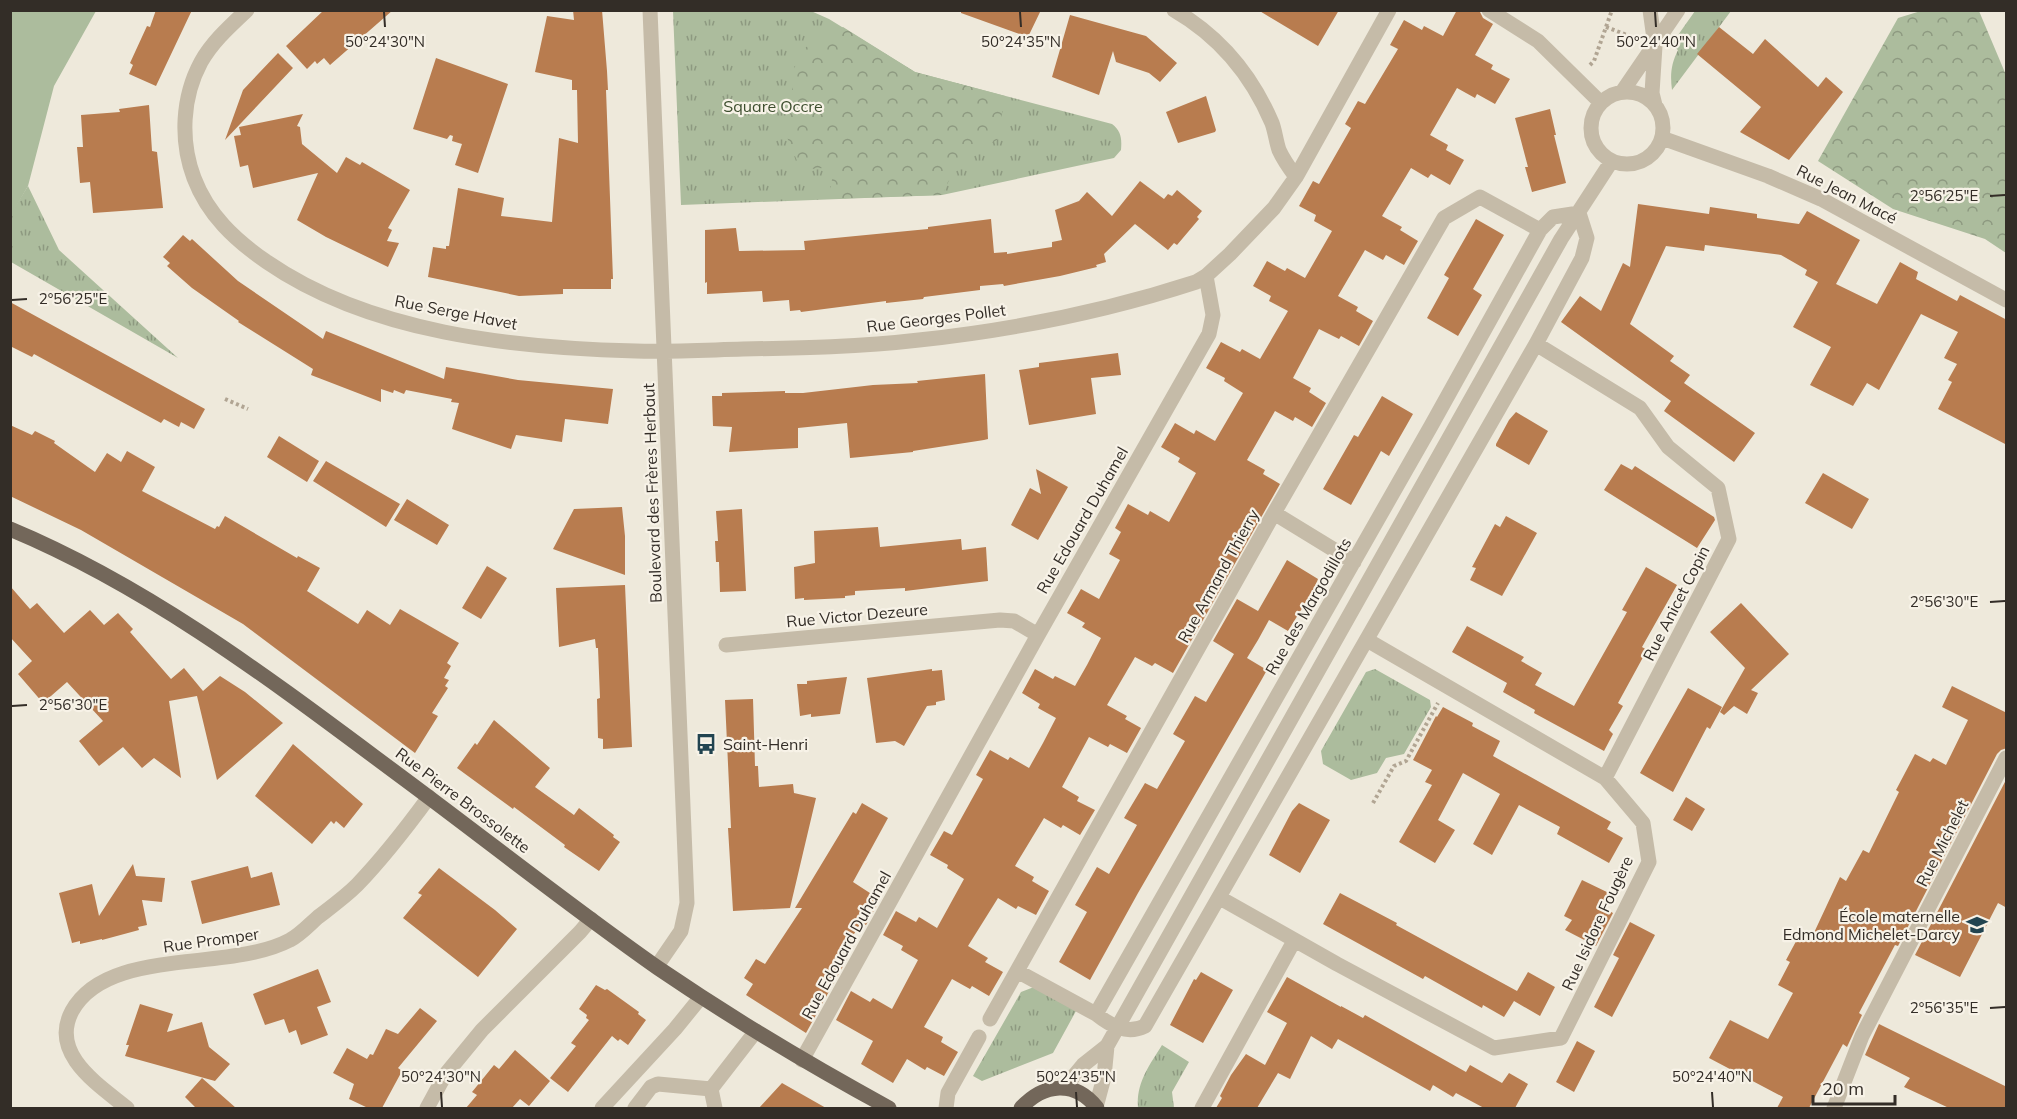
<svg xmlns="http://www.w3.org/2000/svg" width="2017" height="1119" font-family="Mulish,sans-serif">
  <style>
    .grass { fill: url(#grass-tufts) }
    .forest { fill: url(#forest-crowns) }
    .garden { fill: #acbc9d }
    .building { fill: #b87c4f }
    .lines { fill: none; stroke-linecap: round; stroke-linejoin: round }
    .path { stroke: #b1a593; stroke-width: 4; stroke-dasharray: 3 3; stroke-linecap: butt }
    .minor { stroke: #c5bba8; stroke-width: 15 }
    .major { stroke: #73675a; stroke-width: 15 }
    .ticks { fill: none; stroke: #332d27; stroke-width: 2 }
    .labels { text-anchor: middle; stroke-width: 4.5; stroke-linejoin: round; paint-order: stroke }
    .park-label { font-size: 16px; fill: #3d4e2e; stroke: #f7f2e7 }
    .street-label { font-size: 16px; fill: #332d27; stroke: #f7f2e7 }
    .poi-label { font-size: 16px; fill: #332d27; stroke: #f7f2e7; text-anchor: start }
    .ticks-label { font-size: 15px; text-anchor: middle; fill: #332d27; stroke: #f7f2e7; stroke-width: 4.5; stroke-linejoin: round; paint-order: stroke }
  </style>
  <defs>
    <pattern id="grass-tufts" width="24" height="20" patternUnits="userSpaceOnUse" patternTransform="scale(1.5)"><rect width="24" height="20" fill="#acbc9d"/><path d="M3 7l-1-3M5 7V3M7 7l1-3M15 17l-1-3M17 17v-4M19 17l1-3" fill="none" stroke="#8d9980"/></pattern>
    <pattern id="forest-crowns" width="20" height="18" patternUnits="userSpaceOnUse" patternTransform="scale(1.5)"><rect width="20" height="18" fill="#acbc9d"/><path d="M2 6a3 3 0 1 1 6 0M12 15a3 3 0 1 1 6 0" fill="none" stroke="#8d9980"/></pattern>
  </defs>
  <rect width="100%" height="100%" fill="#eee9db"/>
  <path class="grass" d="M673,11H811L829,19L915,72L1112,124C1121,131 1122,138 1121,150L1114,158L942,195L681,205Z
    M1695,11H1731L1672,90C1670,75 1671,64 1678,50L1671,45Z
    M28,186L59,250L178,358L11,262L10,215Z
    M1375,669L1430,700L1431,707L1404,754L1386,758L1377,773L1351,780L1323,764L1321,751L1366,672Z
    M1034,987L1076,1011L1053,1053L982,1081L973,1076L1021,992Z
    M1162,1045L1189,1062L1172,1092L1174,1108H1138C1136,1083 1149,1066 1162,1045Z"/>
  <path class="forest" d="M1924,10L1979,11L2006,75V253L1985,239L1893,209L1818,161L1898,18Z
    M843,27L915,72L1005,96L997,140L957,164L942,195L829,199L834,167L801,170L786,135L797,52Z"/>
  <path class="garden" d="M11,10L96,11L54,86L28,186L11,215Z"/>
  <path class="building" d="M156,10H192L156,86L129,74L133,65L130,63L147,26L150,27Z
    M324,10H393L330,65L324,58L317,64L315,61L307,69L286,46Z
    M573,10H602L607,71L608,90H606L613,279H611V289H563V294L519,296L428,277L433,247L446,249V246H449L458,188L504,198L501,216L552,222L559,138L578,143L577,90H572V80L535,72L547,16L574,20Z
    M961,10H1041L1028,37L961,13Z
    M1258,10H1339L1318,46Z
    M1457,10H1479L1483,18L1493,24L1475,55L1493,65L1491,69L1510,79L1495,104L1477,94L1475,98L1457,88L1430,135L1448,145L1446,150L1464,160L1450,185L1431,174L1428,178L1411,168L1382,216L1402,227L1400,230L1418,241L1404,265L1386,255L1383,260L1365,250L1338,296L1358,307L1356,311L1373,321L1359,346L1341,336L1339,339L1319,329L1293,378L1311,388L1309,392L1326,403L1312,427L1295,417L1293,421L1275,411L1247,460L1265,470L1263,474L1280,484L1173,673L1155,663L1152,666L1135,657L1107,705L1127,716L1125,719L1141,728L1127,753L1110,744L1108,747L1089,737L1062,787L1079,797L1077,801L1095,810L1080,835L1063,825L1061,828L1044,818L1015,866L1034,877L1032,881L1049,891L1036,915L1018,906L1016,909L998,898L968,946L988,958L985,962L1003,972L989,996L972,986L970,989L952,979L924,1027L943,1037L941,1042L958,1052L944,1076L927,1067L925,1070L907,1059L893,1083L861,1064L873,1041L836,1020L851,991L870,1002L873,998L892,1009L918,960L901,950L903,946L883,935L896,911L916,922L919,917L937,928L964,879L947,868L948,865L930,855L944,831L952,835L983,779L976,775L990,750L1008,760L1010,757L1029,768L1043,743L1056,718L1038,708L1040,704L1022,693L1035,669L1053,679L1055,676L1075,686L1087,665L1101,638L1082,627L1085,623L1067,613L1081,589L1099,599L1120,560L1109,554L1121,532L1115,528L1128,504L1148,515L1150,511L1169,522L1196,473L1178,462L1180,458L1161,447L1175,423L1194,434L1196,430L1215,441L1243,393L1224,381L1225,378L1206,368L1213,356L1221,342L1240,352L1242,349L1260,359L1288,311L1269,301L1271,296L1253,286L1267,261L1285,271L1287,268L1305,278L1332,231L1314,221L1316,215L1299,206L1313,181L1319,184L1351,128L1345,124L1358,101L1365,104L1398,49L1390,45L1404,20L1422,30L1424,26L1443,36Z
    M1070,15L1146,36L1177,63L1160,82L1149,73L1116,62L1113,51L1099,95L1052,77Z
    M1719,27L1753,54L1765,39L1818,87L1826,77L1843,92L1789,160L1740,132L1761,107L1697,54Z
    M278,53L293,68L225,140L243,90Z
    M436,58L508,84L478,173L455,165L462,144L452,141L453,136L450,135L447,139L413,129Z
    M1206,96L1216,130L1215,132L1178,143L1166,112Z
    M149,105L152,151L157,152L163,208L93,213L90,182L80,183L77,147H83L81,115L120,112L119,109Z
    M1550,109L1556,135H1554L1566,183L1532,192L1525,167H1528L1515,118Z
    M303,114L297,126L300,127L302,144L337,173L346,157L360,165L362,162L410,190L388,228L392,230L387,241L399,243L388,267L326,237L297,220L318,173L253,188L248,165L240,167L234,136L241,135L239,127Z
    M1140,181L1164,199L1168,194L1172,196L1177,190L1202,211L1197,217L1199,219L1177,245L1174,243L1168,250L1135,224L1104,254L1106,262L1096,265L1097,267L1060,276L1004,286L1003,284L980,286V290L924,297L923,299L886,303V301L801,312L800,310L790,311L789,300L763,302L762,291L707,294V282L705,283V230L736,228L739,251L805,250L804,241L928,229V227L991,219L994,253L1007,252V254L1052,247V242L1062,240L1055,210L1079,201L1087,192L1112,216Z
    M1638,204L1709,214L1710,207L1757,214V218L1799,224L1807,211L1860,240L1836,284L1877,304L1900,262L1918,272L1916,279L1957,301L1960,295L2007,320V445L1938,409L1952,382L1948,380L1957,364L1944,358L1958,332L1921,314L1879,390L1867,383L1853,406L1810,385L1831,347L1793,327L1818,282L1805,275L1807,270L1781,255L1705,245L1704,251L1666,246L1630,324L1674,356L1670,361L1690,375L1684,383L1755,433L1734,462L1664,411L1671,401L1561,322L1580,296L1601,311L1623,263L1630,267Z
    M1476,219L1504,235L1473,289L1482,295L1458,336L1427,318L1449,278L1444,275Z
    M183,235L190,241L192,239L238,281L323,339L326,331L444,379L446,367L518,380L613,389L608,424L565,419L562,442L516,435L511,449L452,429L459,403L451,402L452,399L406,390L404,394L394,390L393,393L381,389V402L311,375L313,369L238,322L239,321L192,288L167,266L170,263L163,257Z
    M10,302L205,409L194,429L181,422L179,427L164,419L161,423L34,354L32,357L10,346Z
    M1118,353L1121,375L1091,378L1096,414L1029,425L1019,370L1039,367V363Z
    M985,374L988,439L984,440L913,451V452L850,458L847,423L798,428V448L729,452L732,427L713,426L712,396H722V393L785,391V393H803L873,385L918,383L917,381Z
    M1382,396L1413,414L1389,456L1381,451L1351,505L1323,489L1354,435L1358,437Z
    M1516,412L1548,431L1529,465L1496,446V444L1509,420Z
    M10,425L32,435L35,431L55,441L54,443L95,472L107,453L121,462L127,451L155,467L142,491L215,529L217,526L219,527L225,516L297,558L298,556L320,568L307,591L358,624L367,610L390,625L400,609L459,643L447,663L451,666L444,678L449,680L445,686L448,688L432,713L438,716L415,753L243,624L81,530L10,496Z
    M279,436L319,461L307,482L267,457Z
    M326,461L400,504L386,527L313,481Z
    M1621,464L1632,470L1635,466L1714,517L1715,520L1697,548L1604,490Z
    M1036,469L1068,487L1038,540L1011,525L1030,488L1041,494Z
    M1823,473L1869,499L1852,529L1805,503Z
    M407,499L449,525L437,545L394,520Z
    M622,507L625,536V575L553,549L574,509Z
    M742,509L746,591L720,592L719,562H716L715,541H718L716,511Z
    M1506,516L1537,533L1502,596L1470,580L1476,568L1472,567L1495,524L1500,527Z
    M878,527L880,547L961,539L962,550L986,547L988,581L905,591V588L855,591V595L845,596V598L804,600V598L795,599L794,567L815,563L814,531Z
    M1287,560L1318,579L1314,589L1288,631L1269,620L1258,640L1247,658L1267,670L1262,679L1138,893L1090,980L1059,962L1087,912L1075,905L1097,867L1109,874L1137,825L1124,818L1145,783L1157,789L1185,741L1173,734L1195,696L1206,702L1234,654L1213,641L1237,599L1258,611Z
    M487,566L507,578L481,619L462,608Z
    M1646,567L1677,585L1642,647L1647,650L1618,703L1623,706L1609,730L1613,734L1604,751L1534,713L1535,710L1503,692L1507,683L1452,652L1467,626L1524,657L1521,661L1542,673L1535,685L1574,706L1627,612L1622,610Z
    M625,585L632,747L603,749V739L598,738L597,699L600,698L598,648H596L595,639L559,647L556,588Z
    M10,586L30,609L37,603L64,633L90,610L104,625L118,613L133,629L130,632L171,679L184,668L203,691L220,676L245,692L283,723L217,780L197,696L169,701L181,778L154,758L142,768L123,747L99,766L79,741L103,721L67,682L43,703L18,674L32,661L10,637Z
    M1741,603L1789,654L1751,690L1758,693L1747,714L1734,706L1724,715L1720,712L1745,668L1710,632Z
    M932,669V671L942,670L945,700L936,702V705L927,706L904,746L895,741L876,743L867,678Z
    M847,677L840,714L811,717V714L800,716L797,684H807V681Z
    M1952,686L2007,713V748L2001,750L1997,754L1898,946L1895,945L1859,1013L1862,1015L1847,1047L1843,1044L1809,1108H1777L1783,1097L1709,1058L1730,1020L1768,1039L1793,993L1778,985L1790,962L1786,960L1801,932L1812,937L1840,877L1846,881L1863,850L1869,853L1899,792L1896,790L1915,754L1930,762L1933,758L1946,765L1968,720L1942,707Z
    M1688,688L1722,707L1710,729L1707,727L1673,792L1640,773Z
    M753,699L755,766H758L759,787L793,784L794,793L816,798L790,908L733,911L728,828H731L725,700Z
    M1443,707L1473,723L1472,726L1500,741L1493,756L1611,822L1607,829L1623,838L1609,863L1557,834L1560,827L1519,805L1492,855L1473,844L1500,794L1463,773L1438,820L1455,830L1435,863L1399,842L1432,785L1425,782L1432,770L1413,760L1436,716L1437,717Z
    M494,720L550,768L535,787L574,815L579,808L614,835L613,837L620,842L599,871L564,847L565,845L514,807L513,809L457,768L475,743L477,745Z
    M293,744L363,804L344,828L336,821L334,824L331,821L312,844L255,796Z
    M2007,778V908L1998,903L1960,977L1915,955Z
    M1686,797L1705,809L1692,831L1673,820Z
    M862,803L888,818L853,882L873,895L872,897L879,901L866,925L861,922L843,953L847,959L806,1033L746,995L753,984L744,978L756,959L765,964L802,908H795L853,812L856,814Z
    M1299,803L1330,820L1300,873L1269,855L1292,811Z
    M133,864L136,876L165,878L162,902L142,900L147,925L138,927L139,930L102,940V939L80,944V941L72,943L59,893L92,884L99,916Z
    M248,866L251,878L272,872L280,905L202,924L191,881Z
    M439,868L495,910L517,929L478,977L403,918L422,895L418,893Z
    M1582,880L1611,894L1604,908L1613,913L1596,946L1565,930L1572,920L1564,916Z
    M1340,893L1397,923L1396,925L1517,991L1528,972L1555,987L1540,1016L1514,1001L1504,1017L1483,1005L1482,1008L1425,976L1423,979L1323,924Z
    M1630,922L1655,935L1612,1017L1594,1007L1619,958L1613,955Z
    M318,969L331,1002L317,1007L328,1035L301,1045L296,1030L289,1033L284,1019L265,1025L253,994Z
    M1201,972L1233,990L1203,1043L1170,1025L1194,979L1196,980Z
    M1287,977L1341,1007V1006L1363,1018L1365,1015L1466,1072L1470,1065L1502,1083L1509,1073L1528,1084L1515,1108H1484L1456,1093L1453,1097L1433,1085L1430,1091L1338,1039L1332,1049L1311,1036L1290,1079L1278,1073L1257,1108H1216L1222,1098L1220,1096L1231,1075L1246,1054L1265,1065L1287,1023L1267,1012Z
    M596,985L605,990L607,989L639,1012L638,1014L646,1020L628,1045L620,1039L618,1041L612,1036L568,1092L550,1078L576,1046L571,1043L589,1020L586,1018L587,1015L579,1009Z
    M140,1004L173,1014L167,1032L202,1022L209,1047L230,1064L215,1081L125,1056L129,1045H126Z
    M420,1008L437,1021L398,1068L402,1071L382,1108H368L349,1099L354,1084L333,1073L347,1048L367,1059L370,1054L373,1055L386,1029L398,1034Z
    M1879,1024L2007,1087V1108H1949L1904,1087L1910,1078L1865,1055Z
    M1577,1041L1595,1051L1574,1092L1556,1082Z
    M515,1050L550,1081L529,1106L520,1099L512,1108H466L477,1095L472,1092L494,1065L499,1069Z
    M202,1078L236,1108H196L185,1097Z
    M782,1083L826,1108H759Z"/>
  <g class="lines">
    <path class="path" d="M1606,27L1632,37
      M1590,65L1594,61L1612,10
      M225,399L248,409
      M1373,803L1394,766L1406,761L1438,703"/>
    <path class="minor" d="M247,10C230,26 212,42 201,62C182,97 180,141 194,178C208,215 235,240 267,262C370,333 513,348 636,351C671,352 707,350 743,349C802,348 860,347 919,340C1012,330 1107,311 1196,282L1206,276L1230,254L1274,208L1296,177L1389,10
      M650,10L687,903L681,931L657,966
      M1174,10C1219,36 1252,76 1272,123C1275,131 1276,141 1279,150C1283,159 1290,169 1296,177
      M1489,10L1538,41L1601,103
      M1650,10L1655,46L1652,93L1655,105
      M1591 128a36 36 0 1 1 72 0a36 36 0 1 1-72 0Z
      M1622,92L1678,10
      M1662,138L1768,176L1821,199L2006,300
      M1579,213L1587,238L1582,258L1536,344L1145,1026C1127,1035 1111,1026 1096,1014L1431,426L1540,230L1553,217Z
      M1536,344L1640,408L1668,447L1718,488L1729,539L1605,778
      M1274,513L1354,562
      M726,645L1000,620L1014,621L1038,635
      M1220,898L1337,964L1494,1048L1561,1038L1649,862L1643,823L1605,778L1367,640
      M1017,971L1096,1014
      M990,1019L1274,513L1444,218L1480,197L1540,230
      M802,1060L1038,635L1209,334L1213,315L1206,276
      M1064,1088L1083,1065L1107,1046L1561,239L1611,162
      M711,1089L756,1031
      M711,1089L715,1108
      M1096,1107L1104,1077L1107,1046
      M127,1108C99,1085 49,1054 72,1011C108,946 228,973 290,940C300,935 309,925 318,917C331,907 345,897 357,885C383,858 407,827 429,797
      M427,1108L445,1075L482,1030L580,932L591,919
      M602,1108L675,1029L701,997
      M635,1108L651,1087L658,1084L711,1089
      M946,1108L948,1093L979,1037
      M1202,1108L1294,941
      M1834,1108L1862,1036L2006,758"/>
    <path class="major" d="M10,529C154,589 279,686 403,778C488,841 571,907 658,968C733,1019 810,1065 889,1108
      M1021,1108C1044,1083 1075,1080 1097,1108"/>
  </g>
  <path class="ticks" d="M384,12L385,27M1020,12L1021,27M1655,12L1656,27M1990,196L2005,195M12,300L27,299M1990,602L2005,601M12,706L27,705M1990,1008L2005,1007M441,1092L442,1107M1076,1092L1077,1107M1712,1092L1713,1107"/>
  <defs>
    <symbol id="bus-bare" viewBox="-9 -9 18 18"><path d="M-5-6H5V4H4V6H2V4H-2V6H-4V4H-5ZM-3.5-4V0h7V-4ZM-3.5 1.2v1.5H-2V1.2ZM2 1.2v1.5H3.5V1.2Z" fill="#224450" stroke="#f7f2e7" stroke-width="2.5" paint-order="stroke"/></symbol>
    <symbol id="school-bare" viewBox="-9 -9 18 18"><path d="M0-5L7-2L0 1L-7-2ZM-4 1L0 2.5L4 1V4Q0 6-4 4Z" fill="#224450" stroke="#f7f2e7" stroke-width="2.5" paint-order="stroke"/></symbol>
  </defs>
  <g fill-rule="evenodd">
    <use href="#bus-bare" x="691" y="729" width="30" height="30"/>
    <use href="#school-bare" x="1962" y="910" width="30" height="30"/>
  </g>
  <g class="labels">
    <g class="park-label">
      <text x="773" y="112">Square Occre</text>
    </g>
    <g class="street-label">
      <text transform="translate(1847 194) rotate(27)" y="6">Rue Jean Macé</text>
      <text transform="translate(456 312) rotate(11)" y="6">Rue Serge Havet</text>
      <text transform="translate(936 318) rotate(-7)" y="6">Rue Georges Pollet</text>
      <text transform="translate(652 493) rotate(-92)" y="6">Boulevard des Frères Herbaut</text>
      <text transform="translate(1082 520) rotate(-60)" y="6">Rue Edouard Duhamel</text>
      <text transform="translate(1218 576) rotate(-61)" y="6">Rue Armand Thierry</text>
      <text transform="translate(1676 603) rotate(-63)" y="6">Rue Anicet Copin</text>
      <text transform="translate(1308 606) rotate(-60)" y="6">Rue des Margodillots</text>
      <text transform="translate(857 615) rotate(-5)" y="6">Rue Victor Dezeure</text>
      <text transform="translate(463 800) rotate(37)" y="6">Rue Pierre Brossolette</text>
      <text transform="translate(1942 843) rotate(-63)" y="6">Rue Michelet</text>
      <text transform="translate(1597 923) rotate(-65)" y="6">Rue Isidore Fougère</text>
      <text transform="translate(211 940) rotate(-8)" y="6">Rue Promper</text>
      <text transform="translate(846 945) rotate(-61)" y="6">Rue Edouard Duhamel</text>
    </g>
    <g class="poi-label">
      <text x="723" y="750">Saint-Henri</text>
      <text x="1960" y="922" text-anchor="end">École maternelle<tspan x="1960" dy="18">Edmond Michelet-Darcy</tspan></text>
    </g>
  </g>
  <g class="ticks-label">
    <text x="385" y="47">50°24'30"N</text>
    <text x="1021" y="47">50°24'35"N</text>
    <text x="1656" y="47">50°24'40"N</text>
    <text x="1944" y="201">2°56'25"E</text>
    <text x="73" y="304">2°56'25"E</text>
    <text x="1944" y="607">2°56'30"E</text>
    <text x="73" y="710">2°56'30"E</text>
    <text x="1944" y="1013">2°56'35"E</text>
    <text x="441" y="1082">50°24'30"N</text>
    <text x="1076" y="1082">50°24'35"N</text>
    <text x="1712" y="1082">50°24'40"N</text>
  </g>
  <rect width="2017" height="1119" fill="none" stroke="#332d27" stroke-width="24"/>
  <path d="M1813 1095v9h82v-9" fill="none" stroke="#332d27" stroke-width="3"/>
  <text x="1822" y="1095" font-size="18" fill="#332d27" stroke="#f7f2e7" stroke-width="4.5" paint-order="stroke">20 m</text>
</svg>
